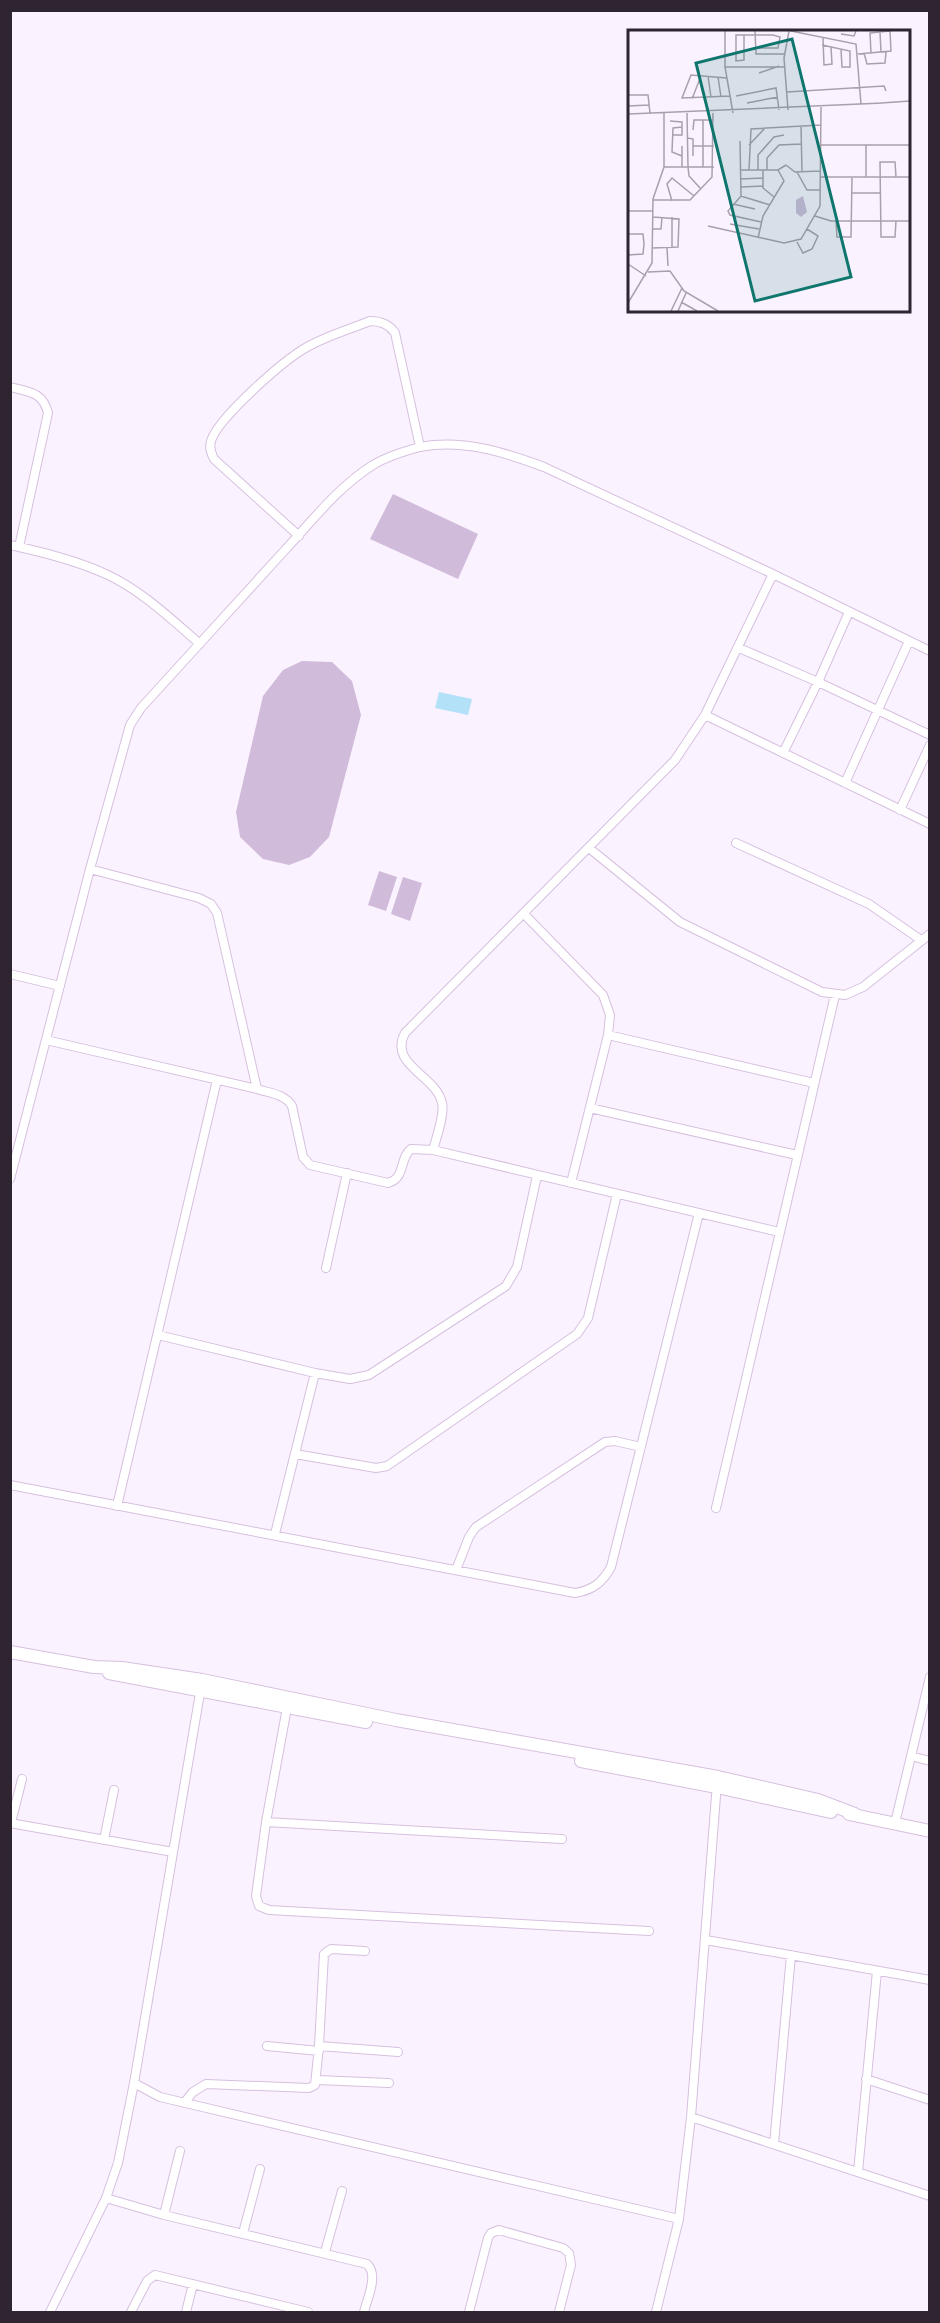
<svg xmlns="http://www.w3.org/2000/svg" width="940" height="2323" font-family="'Noto Sans',sans-serif">
  <style>
    .green { fill: #d1bbdb }
    .water { fill: #b3e1f8 }
    .lines { fill: none; stroke-linecap: round; stroke-linejoin: round }
    .minor-casing { stroke: #d6c0df; stroke-width: 10 }
    .secondary-casing { stroke: #d6c0df; stroke-width: 14 }
    .minor { stroke: #fff; stroke-width: 8 }
    .secondary { stroke: #fff; stroke-width: 12 }
    .inset-road { fill: none; stroke: #a9a0ad; stroke-width: 1.5 }
    .view { fill: #0f766e; fill-opacity: 0.15; stroke: #0f766e; stroke-width: 3 }
    .inset-edge { fill: none; stroke: #2e2531; stroke-width: 3 }
  </style>
  <rect width="100%" height="100%" fill="#fbf2ff"/>
  <path class="green" d="M393,494L478,534L458,579L370,539Z
    M302,661L332,662L352,681L361,715L329,837L310,857L289,865L263,859L240,837L236,812L263,696L283,670Z
    M379,871L397,877L386,911L368,905Z
    M403,877L422,883L410,921L391,914Z"/>
  <path class="water" d="M439,692L472,699L468,715L435,708Z"/>
  <g class="lines">
    <defs>
      <path id="minor" d="M10,387C29,392 43,392 48,413L19,547
        M299,536L214,459C211,453 209,448 211,441C218,418 280,364 302,350C322,337 348,330 370,321C380,321 389,324 395,333L420,447
        M10,545C43,552 78,561 108,575C142,591 171,619 200,644
        M739,648L818,682L930,735
        M705,715L930,824
        M783,753L818,682L849,612
        M845,783L909,641
        M900,810L930,745
        M736,843L869,904L921,940
        M589,848L680,922L822,992L845,995L863,987L930,934
        M90,869L199,898L211,904L217,913L257,1089
        M525,915L603,995L610,1015L608,1035L571,1183
        M10,974L60,986
        M608,1035L814,1083
        M46,1040L257,1089C269,1093 285,1094 292,1106L303,1157L310,1165L388,1183C406,1178 399,1158 411,1149L433,1150L779,1232
        M590,1108L797,1155
        M433,1150C436,1139 445,1113 442,1103C436,1075 388,1065 405,1033L675,760L705,715L773,574
        M10,1179L90,869L130,725L141,708C189,655 237,603 285,550C312,521 339,486 373,465C386,457 405,451 420,447C463,439 504,452 544,467L773,574L930,651
        M326,1268L347,1173
        M158,1335L315,1373L350,1379L369,1375L506,1286L517,1267L537,1176
        M295,1454L376,1468L387,1466L577,1334L588,1318L617,1194
        M10,1485L575,1593C593,1590 602,1583 611,1567L699,1213
        M117,1506L217,1080
        M716,1508L835,995
        M275,1534L315,1373
        M456,1570L469,1537L476,1527L605,1442L615,1441L641,1447
        M288,1702L266,1822L256,1896L259,1906L269,1910L649,1931
        M911,1756L930,1761
        M266,1822L562,1839
        M10,1823L173,1852
        M11,1823L22,1779
        M895,1823L930,1677
        M104,1840L114,1790
        M706,1940L930,1980
        M267,2046L319,2051
        M319,2046L398,2052
        M866,2079L930,2100
        M317,2080L389,2083
        M134,2083L160,2097L679,2219
        M184,2103L193,2092L206,2084L309,2088L315,2085L319,2046L324,1954L331,1949L365,1951
        M691,2117L930,2196
        M774,2144L791,1955
        M858,2172L877,1971
        M106,2198L164,2215L367,2264C379,2275 367,2299 364,2312
        M164,2215L180,2151
        M243,2233L260,2169
        M325,2252L342,2191
        M50,2312L106,2198L118,2163L134,2083L201,1687
        M131,2312L147,2281L155,2275L308,2312
        M186,2312L193,2284
        M469,2312L488,2238L491,2233L499,2230L563,2248L569,2253L571,2265L559,2312
        M656,2312L679,2219L691,2117L717,1783"/>
      <path id="secondary" d="M10,1652L94,1667L122,1668L202,1680L396,1720L718,1777L818,1800L855,1814
        M109,1673L366,1722
        M581,1761L717,1787L831,1812
        M849,1814L930,1831"/>
    </defs>
    <use href="#minor" class="minor-casing"/>
    <use href="#secondary" class="secondary-casing"/>
    <use href="#minor" class="minor"/>
    <use href="#secondary" class="secondary"/>
  </g>
  <g transform="translate(628 30)">
    <rect width="282" height="282" fill="#fbf2ff"/>
    <path d="M175,166L179,182L173,187L168,183V170Z" fill="#d1bbdb"/>
    <path class="inset-road" d="M97,1V37L105,83M127,1L128,24H157M163,1L228,14L233,74M252,2L253,22M213,4L226,6L228,1M116,5V30L108,31V5H145L152,7L150,18H127M195,8L196,35L204,34L203,17M194,15L222,21V37H214L213,19M236,23L239,34L257,33L258,22M230,24L263,21L262,1L242,3L243,23M97,37H157M131,43L151,36M80,46L83,67M90,47L93,67M99,48L63,45L54,68L102,66M159,62L256,56L258,61M0,65H20L22,83M108,66L148,58L151,80M64,69L73,46M119,73L150,67M253,73L282,71M0,76L21,75M160,80L156,28L161,1M59,83L60,137M0,84L255,73M75,90V137M42,91L54,92V105H44M173,96L174,142M54,97L45,98L44,122L54,126M65,100L66,90H85M60,108L65,109V126M112,111L113,166M121,115L137,98M193,115H282M238,115V147M54,116V137M65,116H86M158,135L167,142L192,141M36,137H86M60,137L61,146L73,159M112,140H150L158,135M121,140L123,99L193,95M130,140V125L146,107L156,105M135,140V158L146,167M139,140V128L151,115L173,114M169,142L179,160H192M192,147H282M268,147L267,132H252L253,207H267L268,191M112,149L135,148M113,157L135,156M224,163H252M25,170H62L84,147L85,83M44,171L39,154L44,148L66,166M105,174L127,179M0,181H25M187,186L203,191H282M25,187L51,189L50,217L25,218M44,187V218M208,191L209,207H223L224,148M133,192L102,185L100,181L113,166L142,175M102,194L131,199M80,196L156,213L173,209L192,176L193,77M25,199H33L34,187M0,204H15L16,214L15,224L0,225M130,208L135,186L156,151L150,140M169,212L175,223L184,219L190,206L179,199M39,218L40,236M0,234L18,246M20,242L42,241L56,261L90,281M53,272L69,281M0,273L24,233L25,169L36,137V83M43,281L54,258M50,281L58,263"/>
    <path class="view" d="M164,9L223,247L127,271L68,33Z"/>
    <rect width="282" height="282" class="inset-edge"/>
  </g>
  <rect width="940" height="2323" fill="none" stroke="#2e2531" stroke-width="24"/>
</svg>
